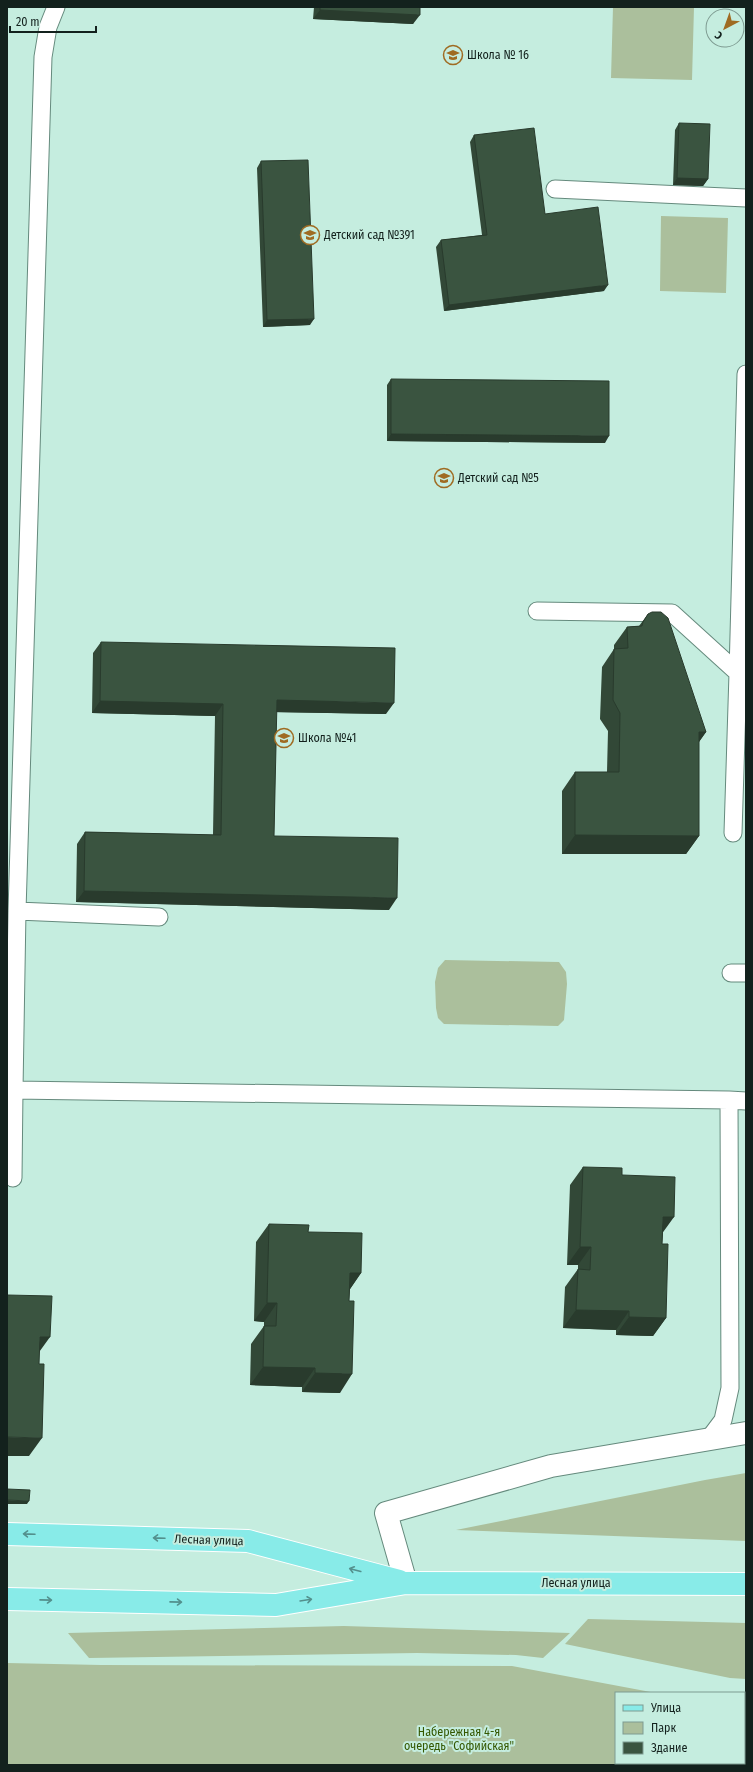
<svg xmlns="http://www.w3.org/2000/svg" width="753" height="1772" font-family="'Fira Sans Condensed',sans-serif">
  <style>
    .green { fill: #abbf9c }
    .lines { fill: none; stroke-linecap: round; stroke-linejoin: round }
    .service-casing { stroke: #658a7d; stroke-width: 19 }
    .minor-casing { stroke: #658a7d; stroke-width: 24 }
    .primary-casing { stroke: #fff; stroke-width: 24 }
    .service { stroke: #fff; stroke-width: 17 }
    .minor { stroke: #fff; stroke-width: 22 }
    .primary { stroke: #88ebe8; stroke-width: 22 }
    .wall { fill: #324837 }
    .shaded-wall { fill: #293b2d }
    .building { fill: #3a5440; stroke: #293b2d }
    .oneway { stroke: #53908d }
    .labels { text-anchor: middle; stroke-width: 4; stroke-linejoin: round; paint-order: stroke }
    .poi-label { font-size: 12px; fill: #13211d; stroke: #c5eddf; text-anchor: start }
    .street-label { font-size: 12px; fill: #13211d; stroke: #c5eddf }
    .park-label { font-size: 12px; fill: #345700; stroke: #c5eddf }
  </style>
  <rect width="100%" height="100%" fill="#c5eddf"/>
  <path class="green" d="M613,7H694L692,80L611,78Z
    M661,216L728,218L726,293L660,291Z
    M445,960L559,962L566,972L567,984L564,1020L558,1026L444,1024L438,1018L436,1008L435,982L438,968Z
    M746,1473V1541L456,1530L705,1480Z
    M588,1619L746,1623V1679L730,1678L565,1644Z
    M344,1626L570,1633L543,1658L516,1655L417,1653L89,1658L68,1633Z
    M7,1663L101,1665L512,1666L656,1693H616V1763H744V1705L746,1706V1765H7Z"/>
  <g class="lines">
    <defs>
      <path id="service" d="M56,7L48,27L43,57L17,911L14,1090L729,1100L730,1388L723,1420L708,1440
        M555,189L746,198
        M537,611L672,613L738,673L733,833
        M745,674L738,673L746,374
        M17,911L159,917
        M731,973H746
        M729,1100L746,1101
        M13,1178L14,1090"/>
      <path id="minor" d="M406,1583L386,1513L551,1466L746,1433"/>
      <path id="primary" d="M7,1534L248,1541L399,1581
        M7,1599L276,1605L406,1583L746,1584"/>
    </defs>
    <use href="#service" class="service-casing"/>
    <use href="#minor" class="minor-casing"/>
    <use href="#primary" class="primary-casing"/>
    <use href="#service" class="service"/>
    <use href="#minor" class="minor"/>
    <use href="#primary" class="primary"/>
  </g>
  <path class="wall" d="M314,7H420L413,24L313,19Z
    M679,123L708,179L703,186L673,185L675,130Z
    M474,135L545,214L604,291L444,311L436,247L441,240L482,235L470,142Z
    M261,161L310,325L263,327L257,168Z
    M391,379L605,443L387,441V385Z
    M648,614L706,732L699,742V836L686,854H562V791L575,772H607L608,731L600,719L602,667L614,649V645L627,627L639,626Z
    M101,642L386,714L276,712L274,836L389,910L76,902L77,844L85,832L213,835L215,716L92,713L93,653Z
    M583,1167L622,1175L663,1233L662,1244L666,1318L653,1336L616,1335V1330L563,1328L565,1287L578,1269V1265H567L570,1185Z
    M269,1224L308,1232L361,1273L350,1289L340,1393L302,1392V1387L250,1385L251,1344L264,1326V1322L254,1321L256,1242Z"/>
  <path class="shaded-wall" d="M320,10L420,15L413,24L313,19Z
    M677,178L708,179L703,186L673,185Z
    M608,285L604,291L444,311L449,305Z
    M314,319L310,325L263,327L267,320Z
    M391,434L609,436L605,443L387,441Z
    M277,700L394,703L386,714L268,712Z
    M100,701L223,704L215,716L92,713Z
    M699,732H706L693,750Z
    M575,835L699,836L686,854H562Z
    M84,891L397,898L389,910L76,902Z
    M663,1217H674L661,1235Z
    M580,1247H591L578,1265H567Z
    M350,1273H361L348,1292Z
    M267,1303H277L264,1322L254,1321Z
    M576,1310L629,1311L616,1330L563,1328Z
    M629,1317L666,1318L653,1336L616,1335Z
    M40,1337H50L37,1355Z
    M263,1367L315,1368L302,1387L250,1385Z
    M315,1373L352,1374L340,1393L302,1392Z
    M7,1437L42,1438L29,1456H7Z
    M7,1500L29,1501L27,1504H7Z"/>
  <path class="building" d="M320,7H420V15L320,10Z
    M679,123L710,124L708,179L677,178Z
    M534,128L545,214L598,207L608,285L449,305L441,240L487,235L474,135Z
    M308,160L314,319L267,320L261,161Z
    M391,379L609,381V436L391,434Z
    M652,612H661L668,618L706,732H699V836L575,835V772H619L620,713L613,700L614,649L628,648L627,627L642,626L643,622L648,614Z
    M101,642L395,648L394,703L277,700L274,836L398,838L397,898L84,891L85,832L221,835L223,704L100,701Z
    M583,1167L622,1168V1175L675,1177L674,1217H663L662,1244H668L666,1318L629,1317V1311L576,1310L578,1269L590,1270L591,1247H580Z
    M269,1224L309,1225L308,1232L362,1233L361,1273H350L349,1301H354L352,1374L315,1373V1368L263,1367L264,1326H276L277,1303H267Z
    M7,1295L52,1296L50,1337H40L39,1364H44L42,1438L7,1437Z
    M7,1489L30,1490L29,1501L7,1500Z"/>
  <defs><path id="oneway-shaft" d="M-6 0H5M1.5-3L5.5 0L1.5 3" fill="none" stroke-width="1.6" stroke-linecap="round" stroke-linejoin="round"/></defs>
  <g class="oneway">
    <use href="#oneway-shaft" transform="translate(29 1534) rotate(-178)"/>
    <use href="#oneway-shaft" transform="translate(159 1538) rotate(-178)"/>
    <use href="#oneway-shaft" transform="translate(355 1570) rotate(-165)"/>
    <use href="#oneway-shaft" transform="translate(46 1600) rotate(1)"/>
    <use href="#oneway-shaft" transform="translate(306 1600) rotate(-9)"/>
    <use href="#oneway-shaft" transform="translate(176 1602) rotate(1)"/>
  </g>
  <defs>
    <symbol id="school-ring" viewBox="-11 -11 22 22"><circle r="9.5" fill="#c5eddf" stroke="#9f6b22" stroke-width="1.5"/><path d="M0-5L7-2L0 1L-7-2ZM-4 1L0 2.5L4 1V4Q0 6-4 4Z" fill="#9f6b22"/></symbol>
  </defs>
  <g fill-rule="evenodd">
    <use href="#school-ring" x="442" y="44" width="22" height="22"/>
    <use href="#school-ring" x="299" y="224" width="22" height="22"/>
    <use href="#school-ring" x="433" y="467" width="22" height="22"/>
    <use href="#school-ring" x="273" y="727" width="22" height="22"/>
  </g>
  <g class="labels">
    <g class="poi-label">
      <text x="467" y="59">Школа № 16</text>
      <text x="324" y="239">Детский сад №391</text>
      <text x="458" y="482">Детский сад №5</text>
      <text x="298" y="742">Школа №41</text>
    </g>
    <g class="street-label">
      <text transform="translate(209 1540) rotate(2)" y="4">Лесная улица</text>
      <text x="576" y="1587">Лесная улица</text>
    </g>
    <g class="park-label">
      <text x="459" y="1736">Набережная 4-я<tspan x="459" dy="14">очередь "Софийская"</tspan></text>
    </g>
  </g>
  <rect width="753" height="1772" fill="none" stroke="#13211d" stroke-width="16"/>
  <rect x="615" y="1692" width="130" height="72" fill="#c5eddf" stroke="#7e9b91"/>
  <rect x="623" y="1705" width="20" height="6" fill="#88ebe8" stroke="#7e9b91"/>
  <text x="651" y="1712" font-size="12" fill="#13211d">Улица</text>
  <rect x="623" y="1722" width="20" height="12" fill="#abbf9c" stroke="#7e9b91"/>
  <text x="651" y="1732" font-size="12" fill="#13211d">Парк</text>
  <rect x="623" y="1742" width="20" height="12" fill="#3a5440" stroke="#7e9b91"/>
  <text x="651" y="1752" font-size="12" fill="#13211d">Здание</text>
  <g transform="translate(725 28) rotate(221)"><circle r="19" fill="#c5eddf" stroke="#7e9b91"/>
  <path d="M0-3L7 15L0 10L-7 15Z" fill="#9f6b22"/>
  <text y="-6" font-size="11" font-weight="bold" text-anchor="middle" fill="#13211d">С</text>
  </g>
  <path d="M10 26v6h86v-6" fill="none" stroke="#13211d" stroke-width="2"/>
  <text x="16" y="26" font-size="12" fill="#13211d" stroke="#c5eddf" stroke-width="3" paint-order="stroke">20 m</text>
</svg>
